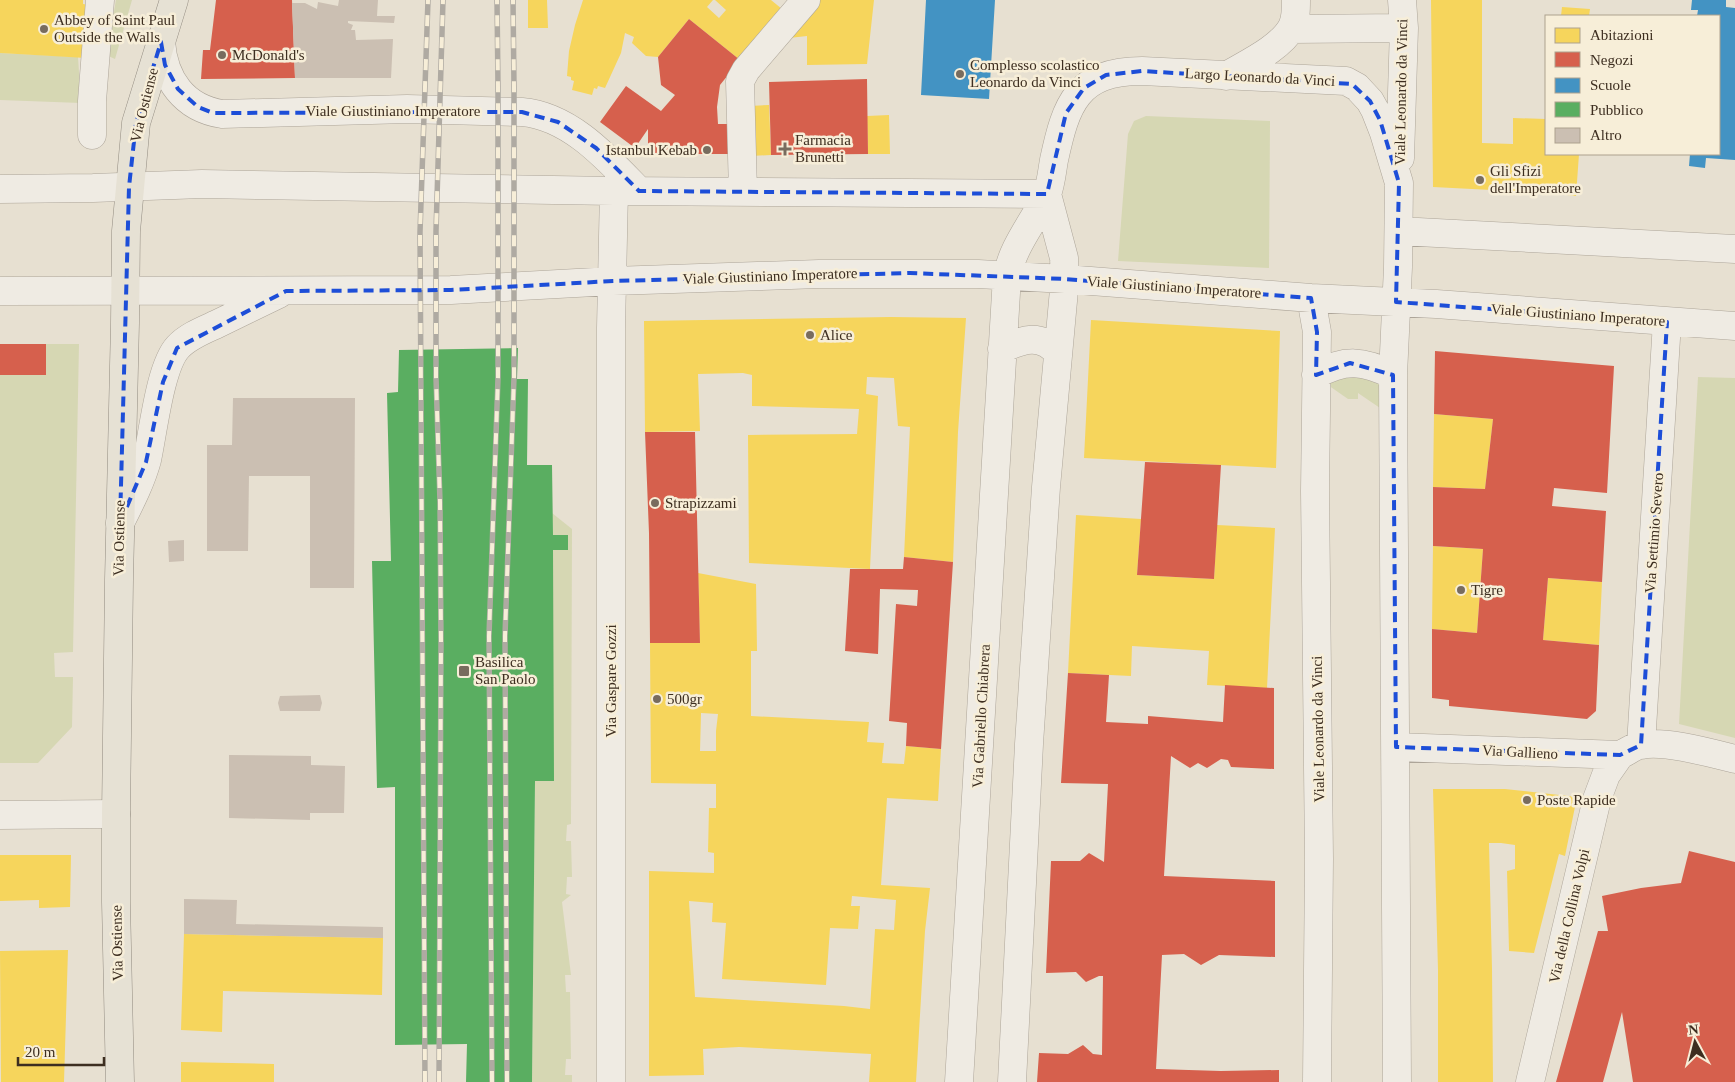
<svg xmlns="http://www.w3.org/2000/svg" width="1735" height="1082" font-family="'Times New Roman',serif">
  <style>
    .green { fill: #d6d7b3 }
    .homes { fill: #f6d55c; fill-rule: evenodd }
    .shops { fill: #d6604d }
    .schools { fill: #4393c3 }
    .public { fill: #5aae61 }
    .building { fill: #cbbfb2 }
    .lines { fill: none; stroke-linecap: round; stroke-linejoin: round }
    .minor-casing { stroke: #ada599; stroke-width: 29 }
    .major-casing { stroke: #928b80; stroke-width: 29 }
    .minor { stroke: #efebe3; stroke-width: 28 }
    .major { stroke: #e6e1d4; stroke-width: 28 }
    .rail-casing { stroke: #afaaa2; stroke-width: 5.5 }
    .rail { stroke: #f7eed8; stroke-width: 4; stroke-dasharray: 11; stroke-linecap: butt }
    .marked { fill: none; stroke: #1d4ed8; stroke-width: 4; stroke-dasharray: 10 6; stroke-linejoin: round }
    .poi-dot { fill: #786c5e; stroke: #f7eed8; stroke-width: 2 }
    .labels { text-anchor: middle; stroke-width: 5; stroke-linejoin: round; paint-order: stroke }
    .poi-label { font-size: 15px; fill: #3d2e20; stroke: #f7eed8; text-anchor: start }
    .street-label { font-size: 15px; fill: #3d2e20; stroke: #f7eed8 }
  </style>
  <rect width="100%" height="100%" fill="#e7e0d1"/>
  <path class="green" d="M116,0H132L115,59L106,55Z
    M0,53L78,57L81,103L0,100Z
    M1146,116L1270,121L1269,268L1118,261L1128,134L1134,121Z
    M46,344H79L73,652L54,653L55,677H73L72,727L38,763H0V375H45Z
    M1349,373L1380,381V408L1358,393V399H1348L1325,383Z
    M1698,377L1735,378V738L1679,724Z
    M552,513L572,529L571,824L567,825L566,841H571L572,877H567L566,894L571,895L562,902L571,975H565L566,992H570L571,1059H566L565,1075H572V1082H532L535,781L553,550H568V535H553Z"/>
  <path class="homes" d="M0,0H83V4L89,5L86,58L0,53Z
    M528,0H547L548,28H528Z
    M583,0H713L707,7L719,18L726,10L715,0H771L782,9L740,60L689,19L658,57L646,56L632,43L634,37L625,33L621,53L605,88L598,86L597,89L594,88L592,95L572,90L574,81L571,80V77L567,76L569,51L575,25Z
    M820,0H874L867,64L807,65V36L789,38Z
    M1431,0H1482V143L1513,144V118L1546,119V154H1579L1576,196L1549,193L1433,187Z
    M1562,7L1590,9L1589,16H1561Z
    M769,105L771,155L751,156L750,106Z
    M889,115L890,154H868L867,116Z
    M891,317L966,318L958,432L953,562L904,557L910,427L898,426L894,378L867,377L866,394L878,396L870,569L749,563L748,435L857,434L859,409L752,406V375L743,373L698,374L700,431L645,432L644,321Z
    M1091,320L1280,331L1276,468L1084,458Z
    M1434,414L1493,419L1485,489L1433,487Z
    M1076,515L1141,519L1137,575L1214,579L1217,525L1275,528L1267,688L1207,685L1209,651L1132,646L1131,676L1068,673Z
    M1433,546L1483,549L1477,633L1432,629Z
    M698,573L756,584L757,651H751V716L869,722L867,742L884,743L882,763L904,764L906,746L941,749L938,801L887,798L881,885L930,888L925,931L916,1082H869L871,1054L739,1047L703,1049L704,1075L649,1076V871L714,873V853L708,852L709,808H716V784L651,783L650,643H700ZM701,713L718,714L716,731V751H700ZM852,896L896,900L894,930L875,929L870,1009L844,1006L695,997L689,901L713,903L712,922L726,923L722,979L826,985L830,928L858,929L860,906H851Z
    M1548,578L1602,582L1599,645L1543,640Z
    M1433,789H1505L1577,797L1565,856L1559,854L1534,953L1509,951L1507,871L1515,869V845L1501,843H1489L1492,969L1493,1082H1438V970Z
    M0,855H71L70,907L39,908V900L0,901Z
    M184,934L383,938L382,995L223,991L222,1032L181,1030Z
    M68,950L64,1082H1L0,951Z
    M181,1062L274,1064V1082H181Z"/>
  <path class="shops" d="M216,0H292L295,78L201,79L203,50H210Z
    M689,19L740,60L720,85L717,107L718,124H732L734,154H648V129L635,148L600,122L626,86L661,111L675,95L661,85L658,57Z
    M867,79L868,154L771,155L769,82Z
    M0,344H46V375H0Z
    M1435,351L1614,366L1607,493L1554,488L1552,506L1606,511L1602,582L1548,578L1543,640L1599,645L1596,711L1587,719L1449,706V700L1432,698V629L1477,633L1483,549L1433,546V487L1485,489L1493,419L1434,414Z
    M645,432H695L700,643H650L649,533Z
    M1145,462L1221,465L1214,579L1137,575Z
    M904,557L953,562L941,749L906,746L907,723L889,721L896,604L917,606L918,590L880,589L878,654L845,651L850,569H903Z
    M1068,673L1109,675L1106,722L1148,724V716L1223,722L1225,685L1274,688V769L1231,767L1228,760L1221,759L1207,768L1198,763L1190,768L1171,756L1164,876L1275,881V957L1219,955L1201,965L1184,954L1162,955L1156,1069L1221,1071L1279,1070V1082H1037L1039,1053L1068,1054L1083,1045L1093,1054L1102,1055L1103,976H1099L1086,982L1076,972L1046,973L1051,861H1080L1089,853L1104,862L1108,784L1061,783Z
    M1689,851L1735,862V1082H1633L1622,1012L1603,1082H1556L1598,931H1608L1602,896L1641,888L1681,883Z"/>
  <path class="schools" d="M926,0H995L989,99L921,95Z
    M1692,0H1726V7L1735,8V160L1706,158L1705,168L1689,166L1690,154H1719V16H1697L1698,10H1691Z"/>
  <path class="public" d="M518,348L517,379H528L527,465H552L553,535H568V550H553L554,781H535L532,1082H466L467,1044L395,1045V787L377,788L372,561H391L387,393L398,392L399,350Z"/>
  <path class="building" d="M339,0H378L377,16H395L394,23L348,21V23L353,25L351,30H355L356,40L393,39L391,78H295L292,3H305L317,9L318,2L338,6Z
    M233,398H355L354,588H310V476H249L248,551H207V445H232Z
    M184,540V561L169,562L168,541Z
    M320,695L322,703L320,711H280L278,703L280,696Z
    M229,755L311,756V765L345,766L344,813H310V820L229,818Z
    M184,899L237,900L236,924L383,927V938L184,934Z"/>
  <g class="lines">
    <defs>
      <path id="minor" d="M1291,29L1404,28
        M161,42C164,80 184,108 222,114L407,109L522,112C570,116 607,158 639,191
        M1226,76C1246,64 1281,48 1292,27C1296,19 1296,9 1296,0
        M92,135V101L100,0
        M1400,158L1404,28L1402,0
        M0,189L93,188L202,184L614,191L1047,194
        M743,192L740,81L746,70L806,0
        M1399,231L1735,249
        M0,291L451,290L613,281L819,274H978L1065,279L1311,298L1436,304L1735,326
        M1311,298L1317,332L1315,491L1319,859L1317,1082
        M1002,349C1023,339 1041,333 1058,353
        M1316,375C1345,358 1364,361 1393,375
        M120,523C130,503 141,482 147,460C153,433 160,366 178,347C188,336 204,330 217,324C238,314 258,304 279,294
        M1641,745L1667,322
        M1396,747L1620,755C1627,752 1634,746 1641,745C1664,740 1711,753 1735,759
        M0,815L116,814
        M611,1082V328L614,191
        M959,1082L1007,276C1012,251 1026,232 1038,211C1041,205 1045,200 1047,194C1051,184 1052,171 1054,160C1066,104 1077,71 1142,71L1346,81L1357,87L1370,101L1375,110L1384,133L1399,183L1398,267L1393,375L1397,1082
        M1012,1082L1029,744L1046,487L1065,279L1064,258L1047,194
        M1530,1082L1597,799L1606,775L1620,755"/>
      <path id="major" d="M120,1082L116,902V814L119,580L125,323L126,231L136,123L174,0"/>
    </defs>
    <use href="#minor" class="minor-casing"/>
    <use href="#major" class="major-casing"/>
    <use href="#minor" class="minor"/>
    <use href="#major" class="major"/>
    <defs>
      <path id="rail" d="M425,1082L420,232L428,0
        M439,1082L441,643L440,502L436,378V231L443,0
        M492,1082L489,636L498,378V87L497,0
        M507,1082L505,636L514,377V87L513,0"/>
    </defs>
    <use href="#rail" class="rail-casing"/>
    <use href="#rail" class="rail"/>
  </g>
  <path class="marked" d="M161,42L165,65L178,89L198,107L213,113L522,112L558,122L596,148L639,191L1047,194L1066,113L1084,88L1106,75L1142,71L1352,84L1370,101L1380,120L1399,183L1396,302L1667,322L1641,745L1620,755L1396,747L1393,375L1350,363L1316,375L1317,332L1311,298L1065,279L910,273L613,281L451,290L286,291L177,348L163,382L146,462L120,523L129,187L136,123Z"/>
  <g class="poi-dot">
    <circle cx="44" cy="29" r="5"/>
    <circle cx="222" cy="55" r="5"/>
    <circle cx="960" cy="74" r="5"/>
    <path d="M782.5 141.5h5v5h5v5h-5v5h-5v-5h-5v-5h5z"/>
    <circle cx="707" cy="150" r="5"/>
    <circle cx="1480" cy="180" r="5"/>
    <circle cx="810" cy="335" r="5"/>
    <circle cx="655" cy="503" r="5"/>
    <circle cx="1461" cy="590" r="5"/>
    <rect x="458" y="665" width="12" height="12" rx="2.5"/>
    <circle cx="657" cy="699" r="5"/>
    <circle cx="1527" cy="800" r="5"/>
  </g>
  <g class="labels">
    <g class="poi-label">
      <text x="54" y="25">Abbey of Saint Paul<tspan x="54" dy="17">Outside the Walls</tspan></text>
      <text x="232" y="60">McDonald's</text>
      <text x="970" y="70">Complesso scolastico<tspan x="970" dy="17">Leonardo da Vinci</tspan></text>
      <text x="795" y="145">Farmacia<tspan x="795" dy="17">Brunetti</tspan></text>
      <text x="697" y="155" text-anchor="end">Istanbul Kebab</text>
      <text x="1490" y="176">Gli Sfizi<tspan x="1490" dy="17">dell'Imperatore</tspan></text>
      <text x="820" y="340">Alice</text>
      <text x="665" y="508">Strapizzami</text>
      <text x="1471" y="595">Tigre</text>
      <text x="475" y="667">Basilica<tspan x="475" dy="17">San Paolo</tspan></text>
      <text x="667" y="704">500gr</text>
      <text x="1537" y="805">Poste Rapide</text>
    </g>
    <g class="street-label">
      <text transform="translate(1260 77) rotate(3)" y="5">Largo Leonardo da Vinci</text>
      <text transform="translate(1401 92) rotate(-89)" y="5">Viale Leonardo da Vinci</text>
      <text transform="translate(144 105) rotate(-76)" y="5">Via Ostiense</text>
      <text x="393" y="116">Viale Giustiniano Imperatore</text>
      <text transform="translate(770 276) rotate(-2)" y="5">Viale Giustiniano Imperatore</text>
      <text transform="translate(1174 287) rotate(4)" y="5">Viale Giustiniano Imperatore</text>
      <text transform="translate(1578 315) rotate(4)" y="5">Viale Giustiniano Imperatore</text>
      <text transform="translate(1654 533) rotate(-86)" y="5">Via Settimio Severo</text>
      <text transform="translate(119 538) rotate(-89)" y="5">Via Ostiense</text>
      <text transform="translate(611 681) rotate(-90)" y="5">Via Gaspare Gozzi</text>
      <text transform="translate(981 716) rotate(-87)" y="5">Via Gabriello Chiabrera</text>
      <text transform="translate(1318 729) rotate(-91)" y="5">Viale Leonardo da Vinci</text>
      <text transform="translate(1520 752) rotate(3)" y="5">Via Gallieno</text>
      <text transform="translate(1569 916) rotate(-77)" y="5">Via della Collina Volpi</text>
      <text transform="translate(117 943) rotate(-91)" y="5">Via Ostiense</text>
    </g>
  </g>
  <rect x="1545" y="15" width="175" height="140" fill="#f7eed8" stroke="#ada18e"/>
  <rect x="1555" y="28" width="25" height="15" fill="#f6d55c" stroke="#ada18e"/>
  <text x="1590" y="40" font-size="15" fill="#3d2e20">Abitazioni</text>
  <rect x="1555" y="52" width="25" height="15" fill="#d6604d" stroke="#ada18e"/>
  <text x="1590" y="65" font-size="15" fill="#3d2e20">Negozi</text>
  <rect x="1555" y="78" width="25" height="15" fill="#4393c3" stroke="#ada18e"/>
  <text x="1590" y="90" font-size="15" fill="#3d2e20">Scuole</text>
  <rect x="1555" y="102" width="25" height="15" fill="#5aae61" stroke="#ada18e"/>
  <text x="1590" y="115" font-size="15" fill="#3d2e20">Pubblico</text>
  <rect x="1555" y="128" width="25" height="15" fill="#cbbfb2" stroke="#ada18e"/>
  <text x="1590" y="140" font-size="15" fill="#3d2e20">Altro</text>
  <g transform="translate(1695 1042) rotate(353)" stroke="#f7eed8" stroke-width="4" paint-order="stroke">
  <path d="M0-4L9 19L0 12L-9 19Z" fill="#3d2e20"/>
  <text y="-8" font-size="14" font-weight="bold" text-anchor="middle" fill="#3d2e20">N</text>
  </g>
  <path d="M18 1057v8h86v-8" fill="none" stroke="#3d2e20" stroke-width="2.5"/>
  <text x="25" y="1057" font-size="15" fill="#3d2e20" stroke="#f7eed8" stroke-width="4" paint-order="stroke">20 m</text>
</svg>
